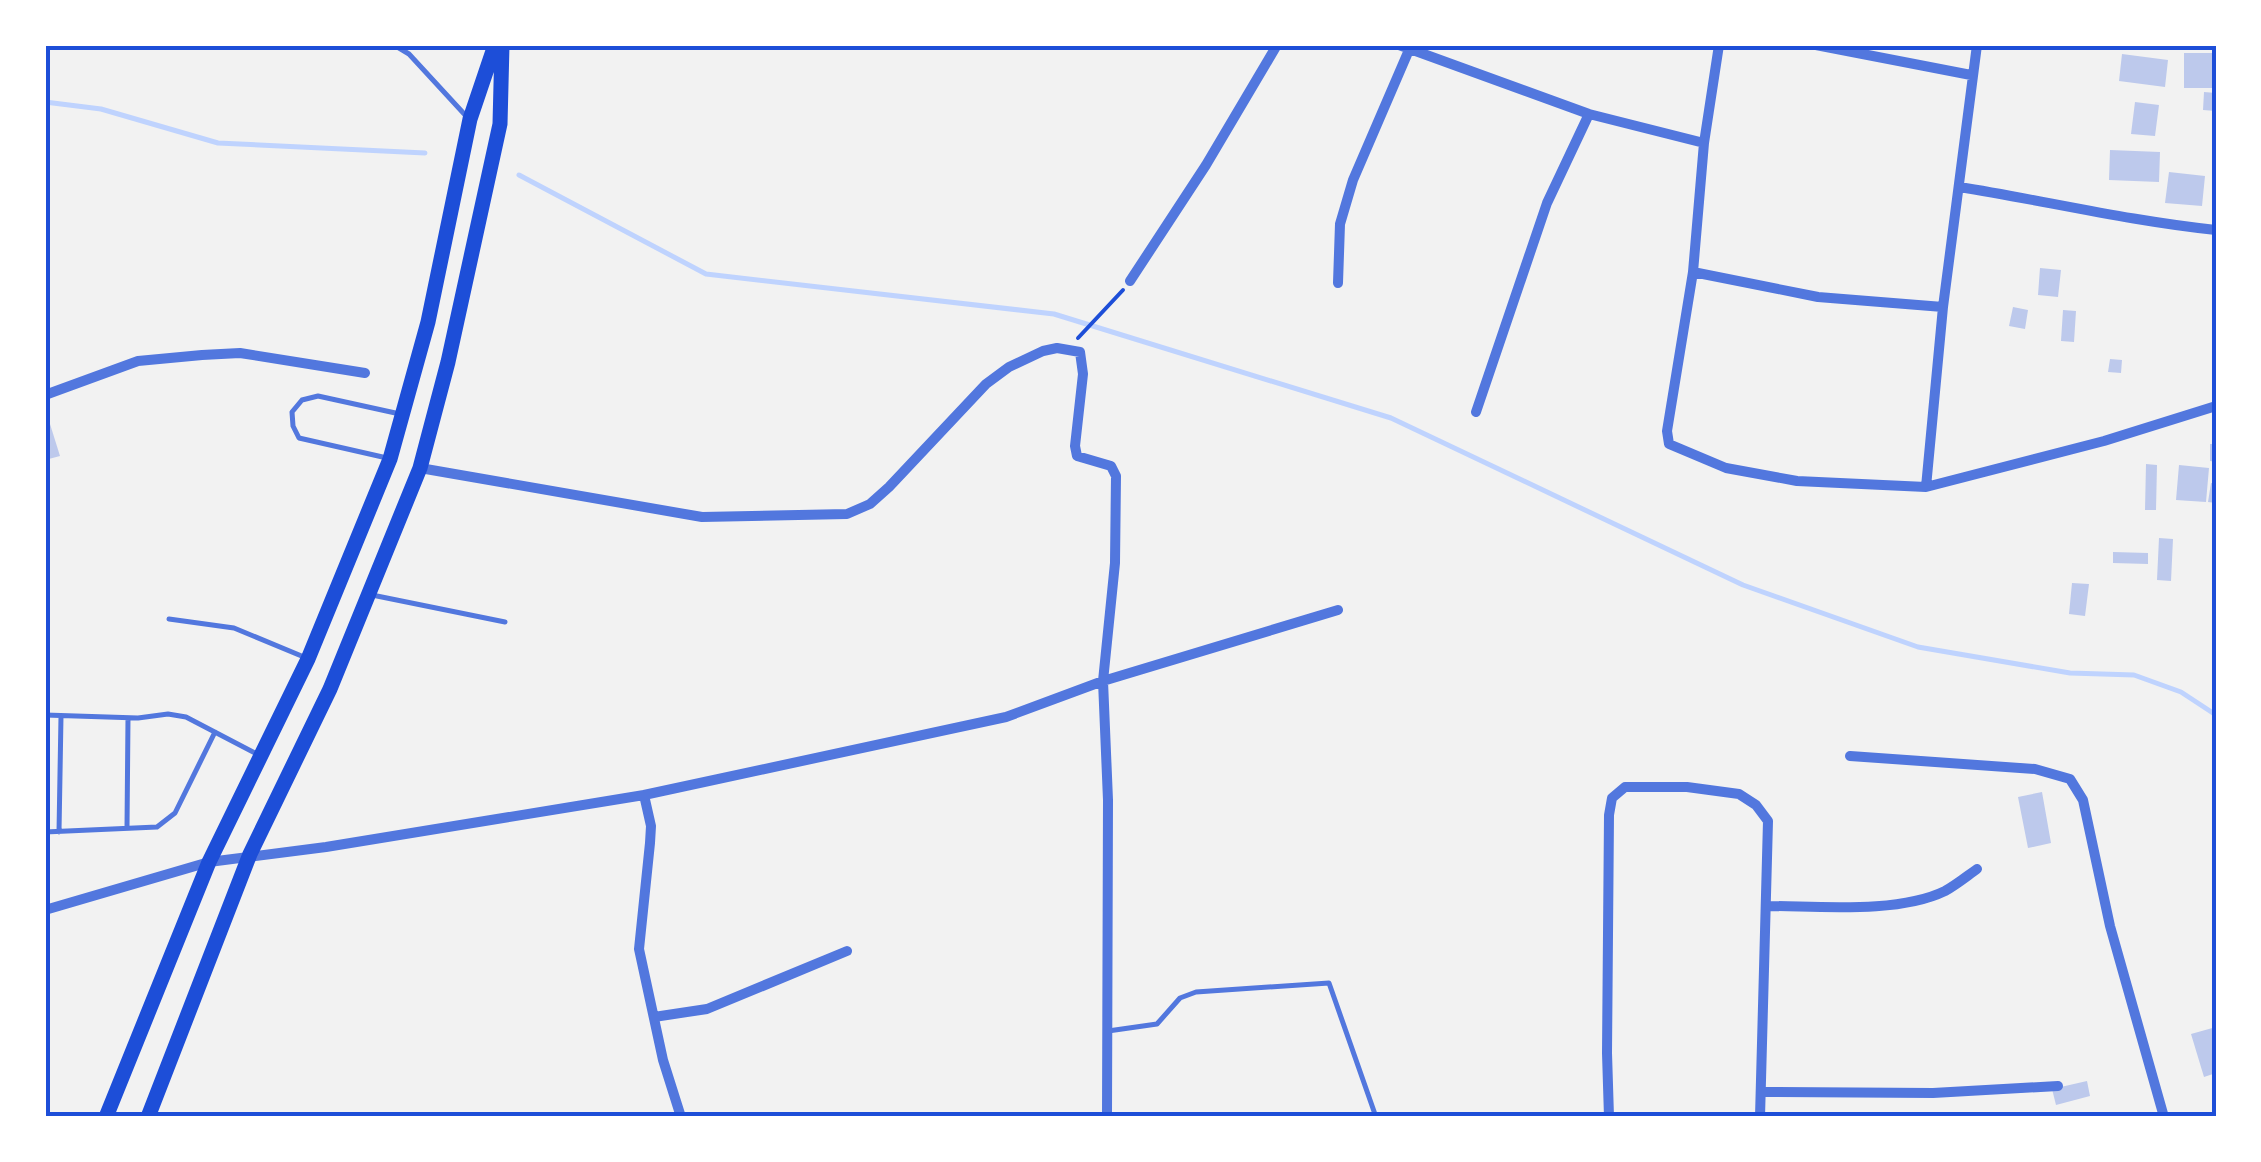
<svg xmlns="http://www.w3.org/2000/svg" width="2261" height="1162" font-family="Bitter,serif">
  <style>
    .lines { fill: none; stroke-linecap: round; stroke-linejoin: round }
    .stream { stroke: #bfd3fe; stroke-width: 5 }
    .building { fill: #bdc9ec }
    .path { stroke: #1d4ed8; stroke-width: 4 }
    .service { stroke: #5277de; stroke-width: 5 }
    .minor { stroke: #5277de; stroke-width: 10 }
    .secondary { stroke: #1d4ed8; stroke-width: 15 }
    .neatline { fill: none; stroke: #1d4ed8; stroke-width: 4 }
  </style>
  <rect width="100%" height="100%" fill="#f2f2f2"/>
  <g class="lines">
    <path class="stream" d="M45,102L101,109L218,143L425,153
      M519,175L706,274L1054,314L1391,418L1743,585L1918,647L2070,673L2134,675L2181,692L2216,715"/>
  </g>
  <path class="building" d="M2184,53H2216L2215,88H2184Z
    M2122,54L2168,60L2165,87L2119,81Z
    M2204,92L2216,93V111L2203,110Z
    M2135,102L2159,105L2155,136L2131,134Z
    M2110,150L2160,152L2159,182L2109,180Z
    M2169,172L2205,176L2202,206L2165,203Z
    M2040,268L2061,270L2058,297L2038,295Z
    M2013,307L2028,310L2025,329L2009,326Z
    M2063,310L2076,311L2074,342L2061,341Z
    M2110,359L2122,360L2121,373L2108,372Z
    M45,408L60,456L45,460Z
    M2210,444H2216V462L2210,461Z
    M2146,464L2157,465L2156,510H2145Z
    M2179,465L2209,468L2206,502L2176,500Z
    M2211,483L2216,484V503L2208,502Z
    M2159,538L2173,539L2171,581L2157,580Z
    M2113,552L2148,553V564L2113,563Z
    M2072,583L2089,584L2085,616L2069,614Z
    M2042,792L2051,843L2028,848L2018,797Z
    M2216,1027V1073L2204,1077L2191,1034Z
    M2087,1081L2090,1096L2056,1105L2052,1089Z"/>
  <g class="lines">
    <path class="path" d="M1078,338L1123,290"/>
    <path class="service" d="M394,45L409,54L467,117
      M387,458L299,438L293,426L292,412L302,400L318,396L400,414
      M372,595L505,622
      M169,619L234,628L304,657
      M45,715L138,718L168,714L186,717L257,754
      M127,828L128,718
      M45,832L157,827L175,813L215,732
      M59,832L61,716
      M1108,1031L1157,1024L1180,998L1196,992L1329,983L1376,1117"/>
    <path class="minor" d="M1399,45L1589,114L1704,143
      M1719,45L1704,143L1693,272L1667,431L1669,444L1726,468L1797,481L1926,487L2104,441L2216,406
      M1816,45L1971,75
      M1960,187C2046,201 2130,221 2216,230
      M1693,272L1818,297L1943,307
      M1130,281L1206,165L1277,45
      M1338,283L1340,224L1353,180L1409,50
      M45,395L138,361L202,355L240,353L365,373
      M1476,412L1547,203L1589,114
      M420,468L702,517L847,514L870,504L889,487L986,384L1009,367L1043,351L1057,348L1080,352L1083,374L1075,446L1077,456L1111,466L1116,476L1115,563L1103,681L1108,800L1107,1117
      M1926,487L1943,307L1977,45
      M1850,756L2035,769L2070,779L2083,800L2110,926L2164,1117
      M644,795L651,826L650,843L639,949L663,1060L681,1117
      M1767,906C1818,906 1898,914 1945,891C1956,885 1967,876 1977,869
      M45,910L209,862L326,847L644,795L1006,717L1103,681L1338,610
      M654,1017L707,1009L847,951
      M1761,1092L1933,1093L2058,1086
      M1609,1117L1607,1053L1609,815L1612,798L1625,787H1687L1739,794L1756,805L1768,821L1760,1117"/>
    <path class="secondary" d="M106,1117L209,862L308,659L390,459L428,322L470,119L495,45
      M148,1117L250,854L330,689L420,468L448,362L500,124L502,45"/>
  </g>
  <rect width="2261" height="1162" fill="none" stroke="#ffffff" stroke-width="95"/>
  <rect x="48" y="48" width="2166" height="1066" class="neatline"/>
</svg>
